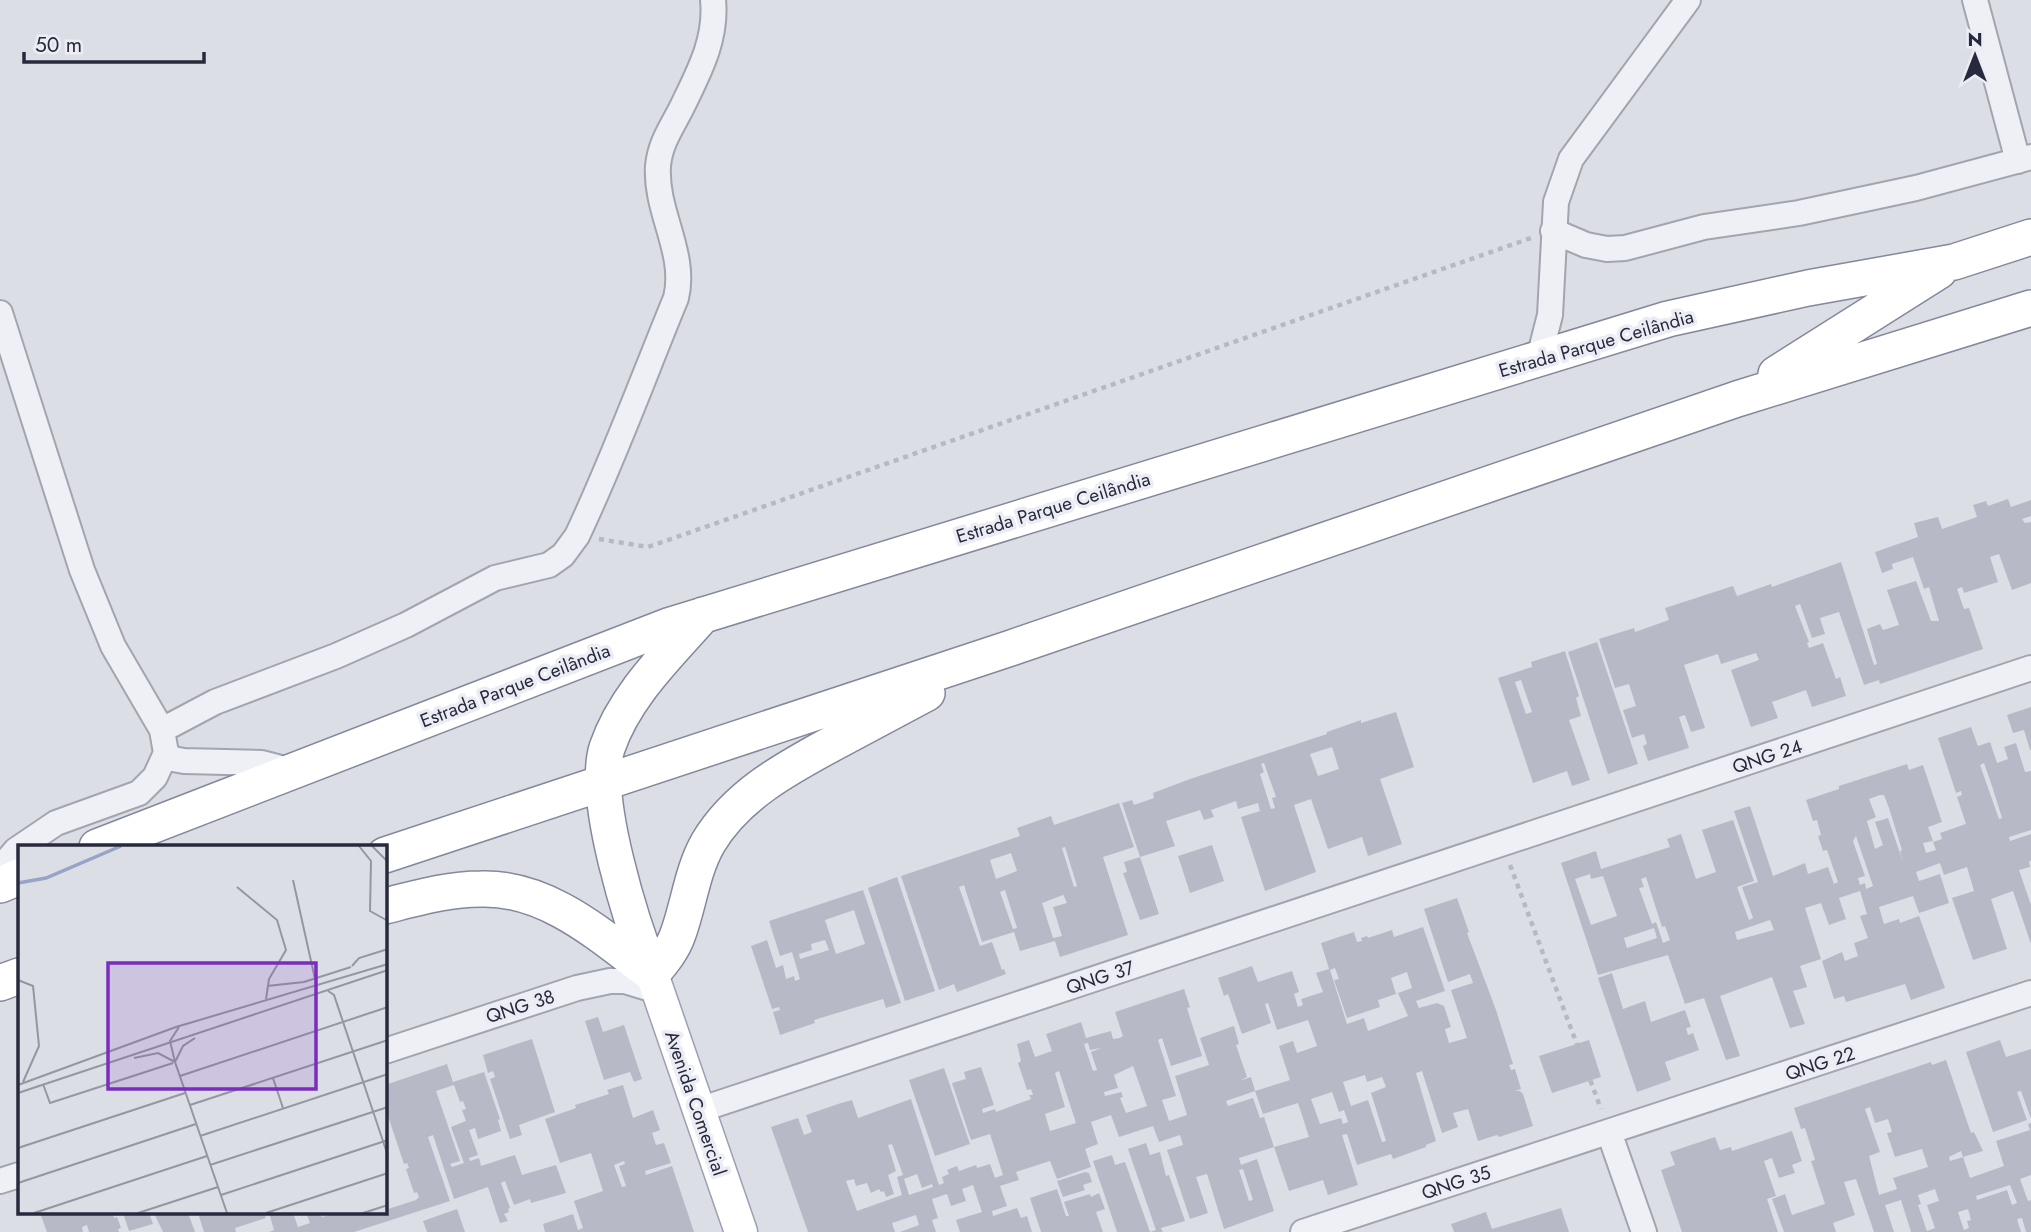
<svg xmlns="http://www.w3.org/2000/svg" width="2031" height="1232" font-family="Jost,sans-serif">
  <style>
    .building { fill: #b7b9c6; fill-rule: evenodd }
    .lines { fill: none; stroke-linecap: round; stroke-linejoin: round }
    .minor-casing { stroke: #a2a4b0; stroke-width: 28 }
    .major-casing { stroke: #9ca0b2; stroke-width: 35 }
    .highway-casing { stroke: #84889c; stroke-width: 38 }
    .path { stroke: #b7b9c1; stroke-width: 4.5; stroke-dasharray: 5 5; stroke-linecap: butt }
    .minor { stroke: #eff0f5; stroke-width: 24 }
    .major { stroke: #fff; stroke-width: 32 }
    .highway { stroke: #fff; stroke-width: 35 }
    .labels { text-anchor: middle; stroke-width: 7; stroke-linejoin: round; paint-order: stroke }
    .street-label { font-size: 19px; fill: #272a3c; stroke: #ecedf4 }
    .inset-river { fill: none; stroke: #98a4c6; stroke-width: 3.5 }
    .inset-road { fill: none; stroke: #9496a2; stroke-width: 2 }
    .view { fill: #7b2cbf; fill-opacity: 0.15; stroke: #7b2cbf; stroke-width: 3.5 }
    .inset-edge { fill: none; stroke: #272a3c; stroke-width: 3.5 }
  </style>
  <rect width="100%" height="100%" fill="#dcdee6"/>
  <path class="building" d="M2008,499L2011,507L2031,500V516L2022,519L2025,523L2031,522V583L2012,590L1999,554L1990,557L1998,582L1964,593L1962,587L1957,589L1964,609L1969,608L1983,649L1880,684L1879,680L1864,685L1839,612L1820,618L1825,634L1812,638L1800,604L1795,606L1809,642L1807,643L1809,648L1823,643L1836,679L1840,677L1846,696L1812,707L1806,690L1772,702L1778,718L1751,727L1731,670L1759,660L1756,653L1721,664L1718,654L1684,665L1705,728L1691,732L1685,715L1679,717L1689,748L1648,761L1643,746L1647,744L1644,734L1632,738L1623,710L1636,706L1629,684L1615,688L1599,639L1634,628L1635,632L1669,620L1665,608L1733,586L1737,596L1771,584L1772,587L1841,562L1874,665L1877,664L1867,629L1880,624L1883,630L1899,625L1887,590L1916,581L1931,621H1939L1929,587L1924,589L1913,557L1892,564L1893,569L1882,573L1875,552L1918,537L1914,523L1938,517L1942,529L1977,517L1973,505L1986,501L1988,506Z
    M1597,642L1638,764L1608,774L1568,652Z
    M1565,651L1579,696L1576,698L1581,716L1569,720L1590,780L1572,786L1567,771L1533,783L1498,678L1532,667L1531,662ZM1521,680L1532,712L1526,714L1515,682Z
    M2031,707V750H2030L2024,730L2013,733L2007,715Z
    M1396,712L1414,767L1380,779L1402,844L1368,856L1362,837L1328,849L1311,799L1294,805L1316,872L1265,891L1241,817L1260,811L1258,803L1238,809L1236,801L1211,810L1214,817L1204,820L1200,810L1166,821L1175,846L1140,857L1159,914L1140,920L1123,873L1127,872L1124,862L1140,857L1122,803L1132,800L1134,805L1154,798L1153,793L1190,779L1327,734V732L1361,720V723ZM1332,747L1339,769L1318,776L1310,754ZM1264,763L1276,797L1272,798L1275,808L1271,809L1260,774L1264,772L1261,764Z
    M1971,727L1978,746L1990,742L1997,763L2008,759L2004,747L2016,743L2025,772L2031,771V830L2009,837L2010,841L2031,834V861H2029L2030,867L2019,870L2031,905V944L2013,891L1991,899L2007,949L1973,960L1952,898L1974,891L1967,867L1944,875L1940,863L1916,872L1919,881L1940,874L1949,903L1919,913L1913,896L1879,907L1884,924L1899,919L1900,923L1919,916L1945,988L1911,1000L1905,984L1846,1002L1844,996L1834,999L1822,961L1842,952L1845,961L1858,956L1854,943L1868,938L1860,916L1867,914L1860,891L1839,898L1846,919L1829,925L1821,903L1805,908L1821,959L1800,966L1807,987L1793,991L1805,1024L1790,1028L1772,977L1720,996L1740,1056L1726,1060L1704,998L1685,1004L1668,955L1598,975L1561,863L1596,851L1601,869L1670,847L1667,839L1681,834L1696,879L1716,872L1702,830L1733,820L1754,881L1737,887L1749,920L1753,918L1742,887L1758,882L1734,811L1750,806L1773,876L1805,863L1808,874L1828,867L1834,884L1838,882L1827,850L1823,851L1818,836L1821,835L1817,820L1813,821L1806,800L1839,789V786L1907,764L1909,770L1923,765L1942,822L1928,827L1933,841L1923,843L1926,853L1936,850L1933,842L1942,839L1940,833L1966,824L1957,797L1962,795L1961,791L1956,793L1938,738ZM1984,763L1993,789L2002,818L1999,819L1980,765ZM1880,795H1884L1889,808L1902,850L1900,851L1903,862L1888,818L1875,822L1883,845L1875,849L1867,821L1876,817L1869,799ZM1856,836L1873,886L1866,889L1865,883L1860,885L1858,878L1865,876L1853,841ZM1590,874L1591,879L1603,876L1617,916L1591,925L1575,879ZM1646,877L1662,927L1665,926L1670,940L1663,943L1656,922L1652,924L1639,888L1644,887L1641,879ZM1770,920L1774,930L1737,940L1735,932ZM1654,928L1657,938L1627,948L1624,938Z
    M1119,803L1134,847L1103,857L1128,935L1060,957L1055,941L1020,951L1014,932L982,942L964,885L959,887L980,946L992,942L1002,970L1004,969L1006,974L957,992L954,984L939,990L901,876L1020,836L1017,828L1051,816L1054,825ZM1065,847L1077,886L1074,887L1062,848ZM1011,853L1017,871L996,879L990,860ZM1005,890L1017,928L1013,929L1000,892ZM1062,892L1067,903L1053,907L1062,936L1053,938L1042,903L1063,895Z
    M1212,845L1224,881L1190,893L1178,856Z
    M897,877L935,991L905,1001L868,888Z
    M863,890L901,1003L886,1008L883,999L814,1020L815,1023L780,1035L773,1012L780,1010L779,1007L772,1009L751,946L767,940L776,968L783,965L786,979L794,976L795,981L800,979L792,952L780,956L769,921ZM854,910L865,944L836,954L825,920ZM825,940L829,950L800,959L799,954L812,950L811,944Z
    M1457,898L1469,932L1467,933L1496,1010L1513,1064L1509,1065L1511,1070L1515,1069L1521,1089L1515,1091H1520L1523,1094L1533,1126L1499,1137L1497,1135L1478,1141L1468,1109L1453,1113L1458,1127L1442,1133L1422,1071L1416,1073L1436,1141L1426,1145V1147L1393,1159L1391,1154L1357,1165L1347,1134L1342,1135L1358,1185L1328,1195L1323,1180L1289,1191L1274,1147L1309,1137L1298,1103L1263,1114L1255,1091L1290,1080L1279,1046L1293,1041L1297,1053L1317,1046L1315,1040L1308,1020L1277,1030L1268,1003L1265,1004L1271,1023L1242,1034L1228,994L1224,996L1218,978L1252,966L1258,982L1292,971L1299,992L1294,994L1298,1007L1303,1005L1301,999L1323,992L1316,973L1329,969L1321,943L1354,932L1357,942L1362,941L1361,938L1367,936L1368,938L1392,930L1394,937L1423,927L1445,991L1416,1001L1419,1008L1437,1003L1444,1006L1451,1027L1445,1029L1449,1043L1467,1038L1451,990L1473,983L1470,974L1448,982L1424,909ZM1335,968L1339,979L1334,980L1347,1018L1380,1007L1378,1000L1396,994L1391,978L1407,972L1412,988L1398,993L1408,1016L1368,1031L1364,1018L1347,1024L1330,970ZM1365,1075L1367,1082L1382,1077L1386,1087L1371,1093L1386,1141L1382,1142L1368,1100L1351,1106L1343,1082ZM1332,1092L1339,1112L1344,1110L1348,1122L1343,1124L1341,1118L1320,1124L1311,1099Z
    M1612,973L1623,1009L1645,1001L1651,1022L1685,1010L1691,1027L1686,1028L1688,1035L1693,1033L1699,1050L1665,1062L1671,1080L1637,1092L1598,978Z
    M1184,989L1190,1007L1187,1008L1202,1056L1171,1066L1162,1038L1158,1040L1176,1096L1162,1100L1169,1121L1187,1115L1175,1076L1209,1065L1200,1038L1234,1026L1239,1044L1236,1045L1247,1077L1239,1081L1251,1077L1255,1091L1226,1101L1228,1106L1253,1098L1260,1118L1264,1117L1274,1147L1239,1158L1241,1165L1257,1159L1274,1211L1224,1229L1207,1174L1196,1177L1208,1213L1190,1219L1167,1150L1183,1145L1180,1135L1159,1142L1153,1126L1119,1137L1111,1115L1091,1122L1098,1144L1085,1149L1091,1167L1057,1179L1050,1161L1016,1172L1019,1180L1000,1186L1007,1206L992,1211L993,1216L1017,1208L1021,1218L1027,1216L1032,1232H960L956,1220L982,1212L973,1185L962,1189L966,1201L951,1206L947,1194L932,1199L938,1218L932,1220L936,1232H900L919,1225L916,1215L892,1223L895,1232H808L771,1127L798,1118L804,1135L812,1132L806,1115L841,1103L852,1100L858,1118L911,1099L939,1185L944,1183L942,1177L949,1174L947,1170L957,1166L959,1171L976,1165L977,1168L990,1164L995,1178L1003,1175L990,1134L971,1140L952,1083L966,1079L964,1072L981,1067L994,1105L982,1109L983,1113L995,1109L996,1112L1031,1099L1029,1095H1033L1031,1089L1027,1090L1018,1063L1021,1061L1017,1044L1029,1040L1035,1057L1052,1051L1046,1034L1081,1022L1086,1038L1111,1031L1113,1039L1120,1038L1123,1036L1115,1012ZM1088,1043L1090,1050L1101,1048L1091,1052L1097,1070L1093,1071L1084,1044ZM1133,1066L1147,1106L1126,1113L1120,1098L1123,1097L1121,1092L1105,1096L1104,1092L1118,1088L1114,1075ZM1059,1071L1076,1123L1050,1131L1045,1114L1065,1107L1055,1073ZM892,1144L903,1175L897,1177L902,1195L857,1211L846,1181L854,1179L856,1186L867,1183L871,1193L879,1189L881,1192L884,1191L886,1197L894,1194L888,1175L896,1171L888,1145ZM1243,1169L1253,1200L1249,1201L1239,1170ZM917,1174L922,1188L932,1184L933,1187L909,1195L904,1179Z
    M598,1017L603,1032L624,1025L642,1079L634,1082L630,1072L604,1080L585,1021Z
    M532,1039L555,1112L519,1125L522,1135L510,1139L490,1079L495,1077L493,1071L488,1073L483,1055Z
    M1589,1040L1601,1077L1552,1093L1539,1056Z
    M2000,1040L2006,1057L2031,1049V1119L2021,1091L2017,1092L2027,1120L1993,1132L1966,1052Z
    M1946,1060L1971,1133L1974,1132L1983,1151L1963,1157L1961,1151L1949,1157L1950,1161L1963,1157L1970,1178L2004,1166L1996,1141L2030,1130L2028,1124L2031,1123V1175L2020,1179L2028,1201L2031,1200V1232H2026L2022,1218L2017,1219L2021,1232H1911L1901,1200L1885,1205L1894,1232H1874L1856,1179L1844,1182L1855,1215L1833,1223L1836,1232H1784L1772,1199L1785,1194L1792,1215L1825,1204L1811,1161L1815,1160L1805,1128L1801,1129L1794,1108L1931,1062L1932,1065ZM1870,1107L1875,1123L1888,1119L1892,1132L1887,1133L1895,1157L1922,1149L1928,1167L1893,1178L1897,1189L1879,1195L1869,1156L1880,1152L1865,1109ZM2010,1185L2017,1203L2012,1205L2007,1190L1977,1200L1976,1196ZM1935,1189L1939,1201L1927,1205L1935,1228L1927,1231L1918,1205L1921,1204L1918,1195ZM1968,1209L1971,1220L1967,1221L1969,1228L1964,1230L1958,1212Z
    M447,1064L453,1082L484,1072L500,1119L498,1120L501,1131L478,1139L475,1128L469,1130L478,1155L469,1158L470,1161L479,1158L481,1166L515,1155L522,1175L556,1165L566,1193L531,1203L530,1199L514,1205L505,1181L501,1183L510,1208L508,1209L509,1212L504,1214L508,1221L500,1223L488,1187L454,1199L433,1135L428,1137L450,1201L354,1232H269L274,1230L269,1213H293L298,1227L310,1223L306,1213H320L322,1217L340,1213H385V1210L416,1200L419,1197L417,1192L414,1193L406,1169L409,1168L407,1163L404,1164L385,1107V1085ZM454,1085L460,1102L463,1101L466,1109L462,1110L466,1121L451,1127L464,1163L452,1167L450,1164L460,1161L436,1091Z
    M944,1068L970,1144L935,1156L909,1080Z
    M623,1085L633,1118L653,1110L660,1130L652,1133L656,1145L664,1143L671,1163L645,1171L646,1175L672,1166L694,1232H545L543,1224L573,1214L578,1230L583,1228L574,1201L603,1191L591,1153L560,1163L545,1119L576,1108L575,1105L609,1094L607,1090ZM624,1161L625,1164L619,1166L626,1186L622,1187L614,1165Z
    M1792,1131L1802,1161L1792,1165L1795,1173L1779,1178L1772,1158L1764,1161L1776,1196L1767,1199L1778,1232H1682L1661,1170L1675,1165L1670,1152L1715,1137L1720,1150L1731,1147L1732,1151Z
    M1146,1143L1150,1155L1160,1152L1166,1176L1169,1175L1185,1221L1161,1228L1163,1232H1150L1156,1230L1128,1149Z
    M1112,1155L1115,1165L1125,1162L1150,1232H1117L1093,1161Z
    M1085,1172L1089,1173L1092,1182L1083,1185L1085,1190L1063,1197L1057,1181Z
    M1057,1189L1066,1216H1069L1064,1202L1090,1194L1091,1197L1099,1193L1105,1209L1096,1212L1103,1232H1041L1030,1198Z
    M1561,1208L1569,1232H1454L1451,1224L1486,1212L1492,1229Z
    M457,1209L465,1232H427L423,1221Z
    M40,1213H113L114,1218L117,1217L121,1228L118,1229L119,1232H89L87,1225L82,1227L83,1232H47Z
    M123,1213H149L153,1224L129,1231Z
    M154,1213H188L195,1232H163Z
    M198,1213H264L266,1218L235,1228L236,1232H204Z"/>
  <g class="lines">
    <defs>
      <path id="minor" d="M1975,0L2018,161
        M1553,231L1586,245L1607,249L1625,248L1704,227L1799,213L1916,188L2031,157
        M0,313L82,570L113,646L162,730L166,753L155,777L139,793L56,823L16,850L0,869
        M1539,358L1550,315L1556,202L1571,159L1688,0
        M162,730L215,702L336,656L406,625L495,578L549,565L563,555L577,536C614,458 643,378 676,298C687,253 655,212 658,166C660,143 672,127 682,107C699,72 717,39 713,0
        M166,753L173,759L184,761L262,763L293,771
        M385,1051L577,988L610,981H625L658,991
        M699,1110L2031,668
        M1609,1132L1644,1232
        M0,1181L19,1175
        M1303,1232L2031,993"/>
      <path id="major" d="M652,974L741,1232"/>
      <path id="highway" d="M1776,374L1939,271
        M97,847L668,626L1668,319L1808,288L1954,262L2031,237
        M385,855L1011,648L1737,399L2031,308
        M0,885L19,877
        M385,906C417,898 448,889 481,889C548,887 602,937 652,974
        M652,974C662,962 673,949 678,934C689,904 692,871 708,843C737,794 789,767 837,741C867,725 897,709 927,693
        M652,974C632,925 591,797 607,748C625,695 668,655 703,615
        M0,983L19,976"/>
    </defs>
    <use href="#minor" class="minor-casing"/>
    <use href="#major" class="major-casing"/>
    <use href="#highway" class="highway-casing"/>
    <path class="path" d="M599,539L648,547L1531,238
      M1510,865L1601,1109"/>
    <use href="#minor" class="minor"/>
    <use href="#major" class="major"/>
    <use href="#highway" class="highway"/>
  </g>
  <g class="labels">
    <g class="street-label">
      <text transform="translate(1596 343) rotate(-16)" y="7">Estrada Parque Ceilândia</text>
      <text transform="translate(1053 507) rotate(-17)" y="7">Estrada Parque Ceilândia</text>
      <text transform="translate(515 685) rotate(-21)" y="7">Estrada Parque Ceilândia</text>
      <text transform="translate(1767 756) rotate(-18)" y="7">QNG 24</text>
      <text transform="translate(1100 977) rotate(-18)" y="7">QNG 37</text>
      <text transform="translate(520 1006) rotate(-18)" y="7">QNG 38</text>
      <text transform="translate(1820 1063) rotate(-18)" y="7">QNG 22</text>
      <text transform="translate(696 1103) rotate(71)" y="7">Avenida Comercial</text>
      <text transform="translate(1456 1182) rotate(-18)" y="7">QNG 35</text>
    </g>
  </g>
  <g transform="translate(18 845)">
    <rect width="369" height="369" fill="#dcdee6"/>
    <path class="inset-river" d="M0,38L28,33L103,1"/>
    <path class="inset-road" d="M341,1L353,16L352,66L370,76M354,1L370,17M275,35L297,134M219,42L259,75L268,105L251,134L248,154M334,121L341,113L370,104M0,135L15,141L21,201L5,237M249,141L286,137L333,122M310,146L316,150L370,311M116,213L140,208L157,217M157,217L209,368M157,217L165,201L177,193M157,217L152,196L161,182M162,231L370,162M255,233L265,263M25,239L32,258L155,218M0,240L158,182L370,119M0,248L370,125M172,260L370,195M182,291L370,229M0,303L167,248M192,320L370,262M0,338L178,279M203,350L370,295M16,368L189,311M120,368L200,342M248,368L370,328M345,368L370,360"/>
    <path class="view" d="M90,118H298V244H90Z"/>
    <rect width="369" height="369" class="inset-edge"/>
  </g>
  <g transform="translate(1975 56)" stroke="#ecedf4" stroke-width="5" paint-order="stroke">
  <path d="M0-5L12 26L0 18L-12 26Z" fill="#272a3c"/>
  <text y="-10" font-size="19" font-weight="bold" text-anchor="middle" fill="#272a3c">N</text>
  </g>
  <path d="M24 52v10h180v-10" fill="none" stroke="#272a3c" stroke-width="3.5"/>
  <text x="35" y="52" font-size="21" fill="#272a3c" stroke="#ecedf4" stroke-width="5" paint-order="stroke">50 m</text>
</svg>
